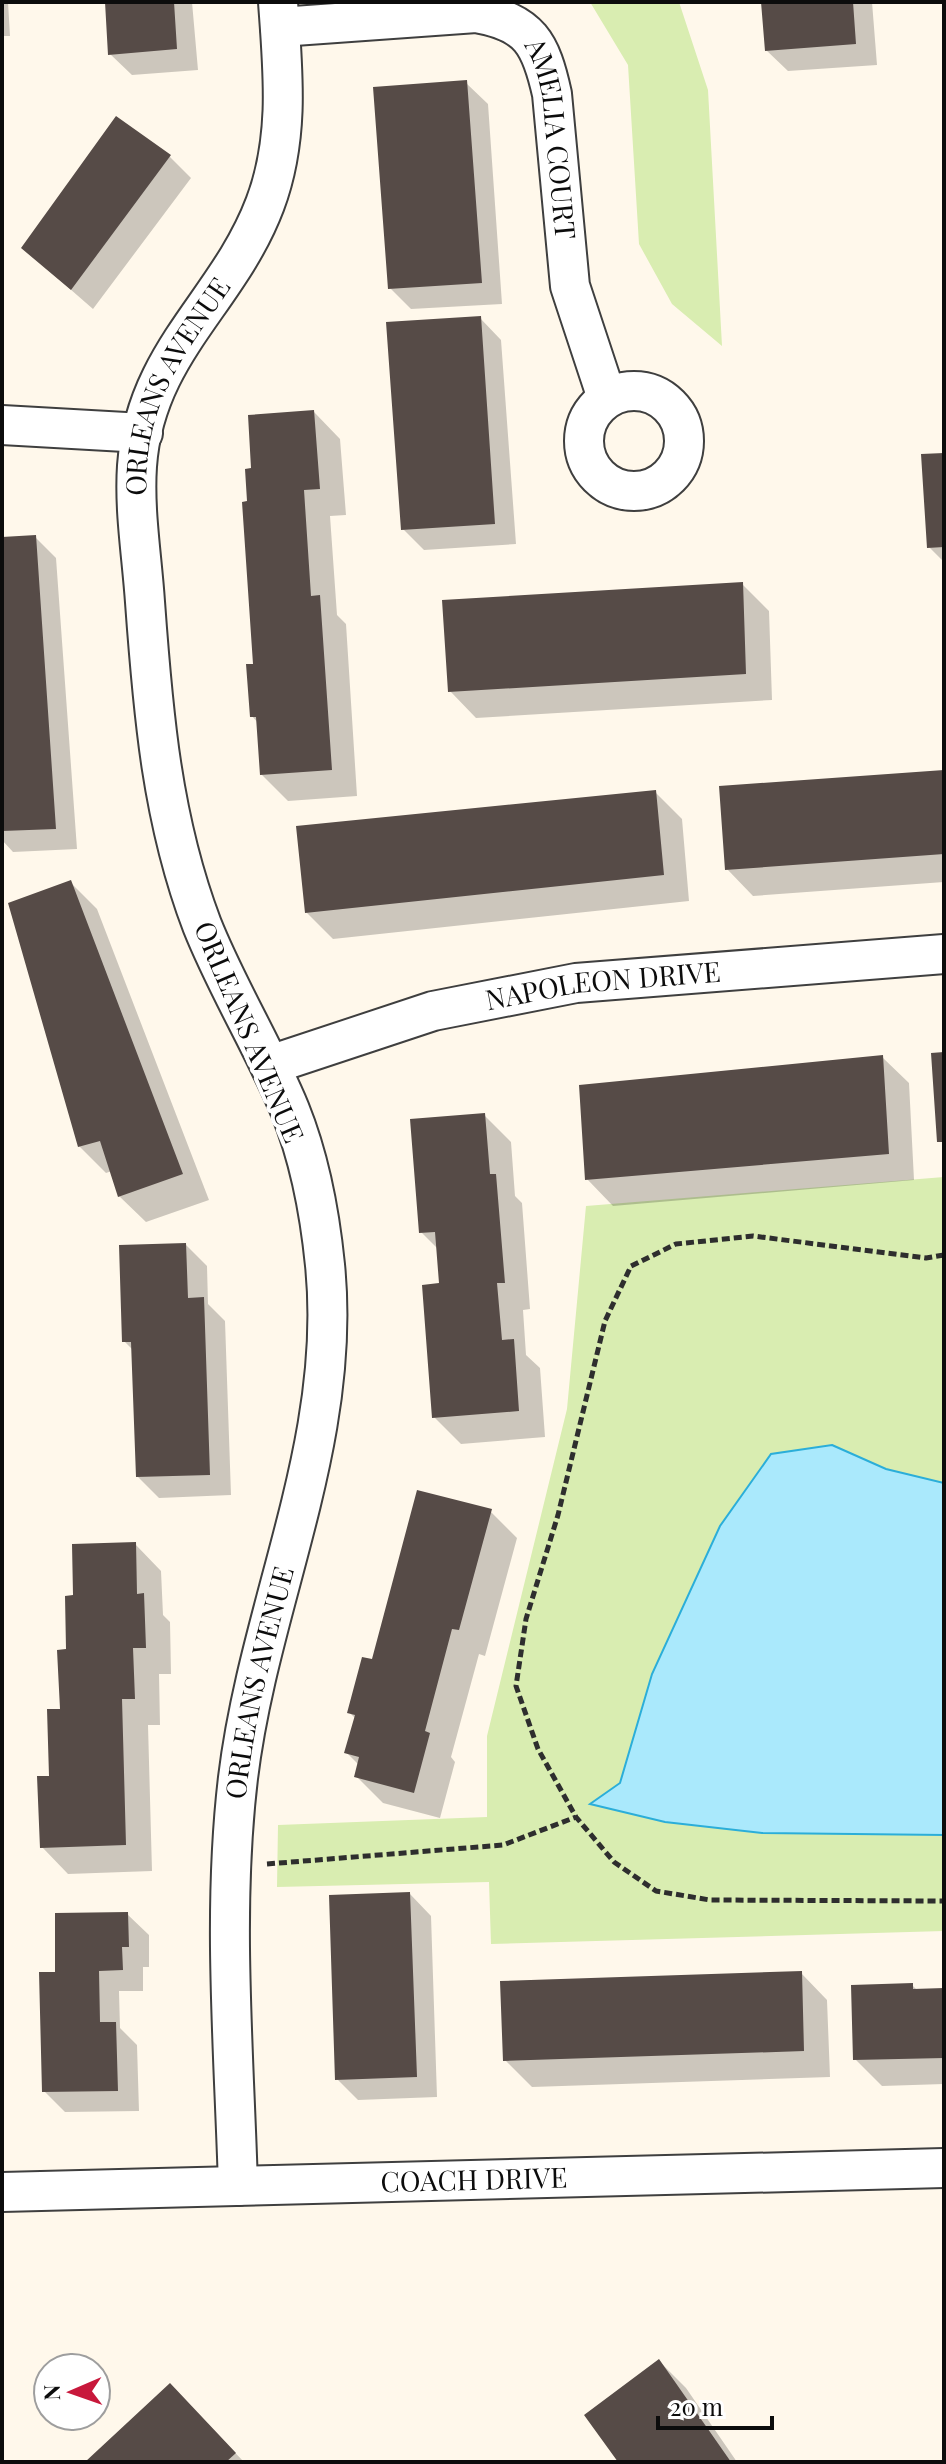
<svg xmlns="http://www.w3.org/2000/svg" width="946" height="2464" font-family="'Playfair Display',serif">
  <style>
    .green { fill: #d9edb1 }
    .water { fill: #aae9fc; stroke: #2baed9; stroke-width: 2 }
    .shadow { fill: #0003 }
    .building { fill: #564b47 }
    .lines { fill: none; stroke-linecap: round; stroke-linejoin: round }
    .minor-casing { stroke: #3f3f3f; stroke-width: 42 }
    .path { stroke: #2e2e2e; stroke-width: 5; stroke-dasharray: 8 4; stroke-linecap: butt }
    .minor { stroke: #fff; stroke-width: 38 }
    .labels { text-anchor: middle; stroke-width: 8; stroke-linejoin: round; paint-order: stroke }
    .street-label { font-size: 28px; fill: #0c0c0c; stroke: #fff }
  </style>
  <rect width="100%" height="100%" fill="#fff8eb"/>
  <path class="green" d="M590,2H679L708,90L722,346L672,304L639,244L628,65Z
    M944,1177V1931L491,1944L489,1882L277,1887L278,1825L487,1817V1736L567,1409L586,1206Z"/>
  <path class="water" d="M832,1445L886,1469L944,1483V1835L762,1833L665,1822L590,1804L620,1783L652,1674L720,1526L771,1454Z"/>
  <path class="shadow" d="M2,2H8L10,36H2Z
    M107,2H192L198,70L132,75L110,54Z
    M763,2H872L877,65L788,71L766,50Z
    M466,83L488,104L502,304L411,309L390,288Z
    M169,156L191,178L93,309L23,248Z
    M480,318L501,340L516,544L424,550L403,529Z
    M314,412L340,439L346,515L330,516L337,615L346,624L357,796L288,801L261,774L258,723L252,716L255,665L250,503L253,470Z
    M944,455V562L929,547Z
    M35,537L56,558L77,849L13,852L2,840V539Z
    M742,584L769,611L772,700L476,718L450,691Z
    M944,772V882L753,896L727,869Z
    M655,792L682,819L689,901L333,939L306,912Z
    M70,882L97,909L209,1200L146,1222L119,1196L112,1171L106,1173L79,1146Z
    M882,1057L909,1083L914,1180L613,1206L587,1179Z
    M485,1116L511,1142L515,1196L522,1203L530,1309L523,1310L526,1355L540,1368L545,1437L461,1444L434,1417L441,1285L438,1249L421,1232Z
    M186,1245L207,1266L208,1304L225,1321L231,1495L159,1498L138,1477L133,1350L124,1341Z
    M490,1511L517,1538L485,1656L479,1654L451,1757L455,1762L440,1818L383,1803L356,1776L359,1765L346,1752L356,1719L349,1712L373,1662Z
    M135,1544L161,1571L163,1615L170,1622L171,1674H159L160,1725H148L152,1871L68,1874L42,1847L75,1597Z
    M410,1894L431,1916L437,2097L358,2100L337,2079Z
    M127,1914L149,1935V1967H143V1991H119L120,2028L137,2045L139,2111L65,2112L44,2091L57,1974Z
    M801,1973L827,2000L830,2077L532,2087L505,2060Z
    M912,1985L917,1990L944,1989V2084L882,2086L855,2059Z
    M659,2361L686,2388L737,2462H620Z
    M196,2412L244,2462H88Z"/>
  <path class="building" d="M105,2H174L177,49L108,55Z
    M761,2H853L856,44L765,51Z
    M467,80L482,283L388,289L373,87Z
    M116,116L171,155L71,290L21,248Z
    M481,316L495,524L401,530L386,322Z
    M314,410L320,489L304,490L311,596L320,595L332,770L260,775L256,717H250L246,664H253L242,502L247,501L245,469L251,468L248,415Z
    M944,453V547L927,548L921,454Z
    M36,535L56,829L2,831V537Z
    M743,582L746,674L448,692L442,600Z
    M944,770V854L725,870L719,786Z
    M656,790L664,875L305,913L296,826Z
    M71,880L183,1174L118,1197L100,1141L78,1147L8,903Z
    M944,1052V1142H937L931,1053Z
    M883,1055L889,1154L585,1180L579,1085Z
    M485,1113L490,1174H496L505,1283H497L502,1340L514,1339L519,1411L432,1418L422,1285L439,1283L435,1232L419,1233L410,1119Z
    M186,1243L188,1298L204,1297L210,1475L136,1477L131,1342H122L119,1245Z
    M417,1490L492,1509L459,1630L452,1629L425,1731L430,1733L414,1793L354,1777L359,1757L344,1753L355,1715L347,1713L362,1657L372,1659Z
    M136,1542L137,1594L144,1593L146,1648H133L135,1699H122L126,1845L40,1848L37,1776H49L47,1709H60L57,1650L66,1649L65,1596L73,1595L72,1544Z
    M410,1892L417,2077L335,2080L329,1895Z
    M128,1912L129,1947H122L123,1970L99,1971L100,2022H116L118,2091L42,2092L39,1972H55V1913Z
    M802,1971L804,2051L503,2061L500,1981Z
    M913,1983V1989L944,1988V2058L853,2060L851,1985Z
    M659,2359L731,2462H618L584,2415Z
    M170,2383L236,2453L226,2462H85Z"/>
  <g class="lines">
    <defs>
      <g id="minor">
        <path id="s1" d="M280,27L476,13C530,22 541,44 552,94L570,286L607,398"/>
        <circle cx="634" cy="441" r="50"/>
        <path d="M2,425L143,433"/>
        <path id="s2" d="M270,1065L433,1011L576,983L944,954"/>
        <path id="s3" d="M238,2186C234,2051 222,1912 238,1778C259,1604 343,1443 325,1265C320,1215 309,1157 290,1110C264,1047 227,988 202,925C162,820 153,713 145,602C142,557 134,511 137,466C145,352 228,302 265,204C290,138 283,71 278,2"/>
        <path id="s4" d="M2,2192L944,2168"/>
      </g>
    </defs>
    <use href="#minor" class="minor-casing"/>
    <path class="path" d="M944,1255L926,1258L753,1236L676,1244L631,1266L605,1321L558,1515L526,1619L516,1686L538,1749L576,1817L614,1862L656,1891L710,1900L944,1901
      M267,1864L503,1845L576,1817"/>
    <use href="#minor" class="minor"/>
  </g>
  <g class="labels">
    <g class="street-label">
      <text dy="10" stroke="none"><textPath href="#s1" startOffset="362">AMELIA COURT</textPath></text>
      <text dy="10" stroke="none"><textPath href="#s3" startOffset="1850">ORLEANS AVENUE</textPath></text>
      <text dy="10" stroke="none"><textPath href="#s2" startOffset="344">NAPOLEON DRIVE</textPath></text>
      <text transform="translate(249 1032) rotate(67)" y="10">ORLEANS AVENUE</text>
      <text dy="10" stroke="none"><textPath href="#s3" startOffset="506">ORLEANS AVENUE</textPath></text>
      <text dy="10" stroke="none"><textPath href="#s4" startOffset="472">COACH DRIVE</textPath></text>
    </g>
  </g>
  <rect width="946" height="2464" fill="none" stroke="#0c0c0c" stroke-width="8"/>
  <g transform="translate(72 2392) rotate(268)"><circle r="38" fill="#ffffff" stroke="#9e9e9e" stroke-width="2"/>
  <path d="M0-6L14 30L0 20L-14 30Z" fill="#c8183b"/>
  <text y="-12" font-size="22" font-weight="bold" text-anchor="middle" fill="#0c0c0c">N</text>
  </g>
  <path d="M658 2416v12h114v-12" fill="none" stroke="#0c0c0c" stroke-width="4"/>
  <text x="670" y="2416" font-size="24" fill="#0c0c0c" stroke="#ffffff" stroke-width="6" paint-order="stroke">20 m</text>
</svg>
